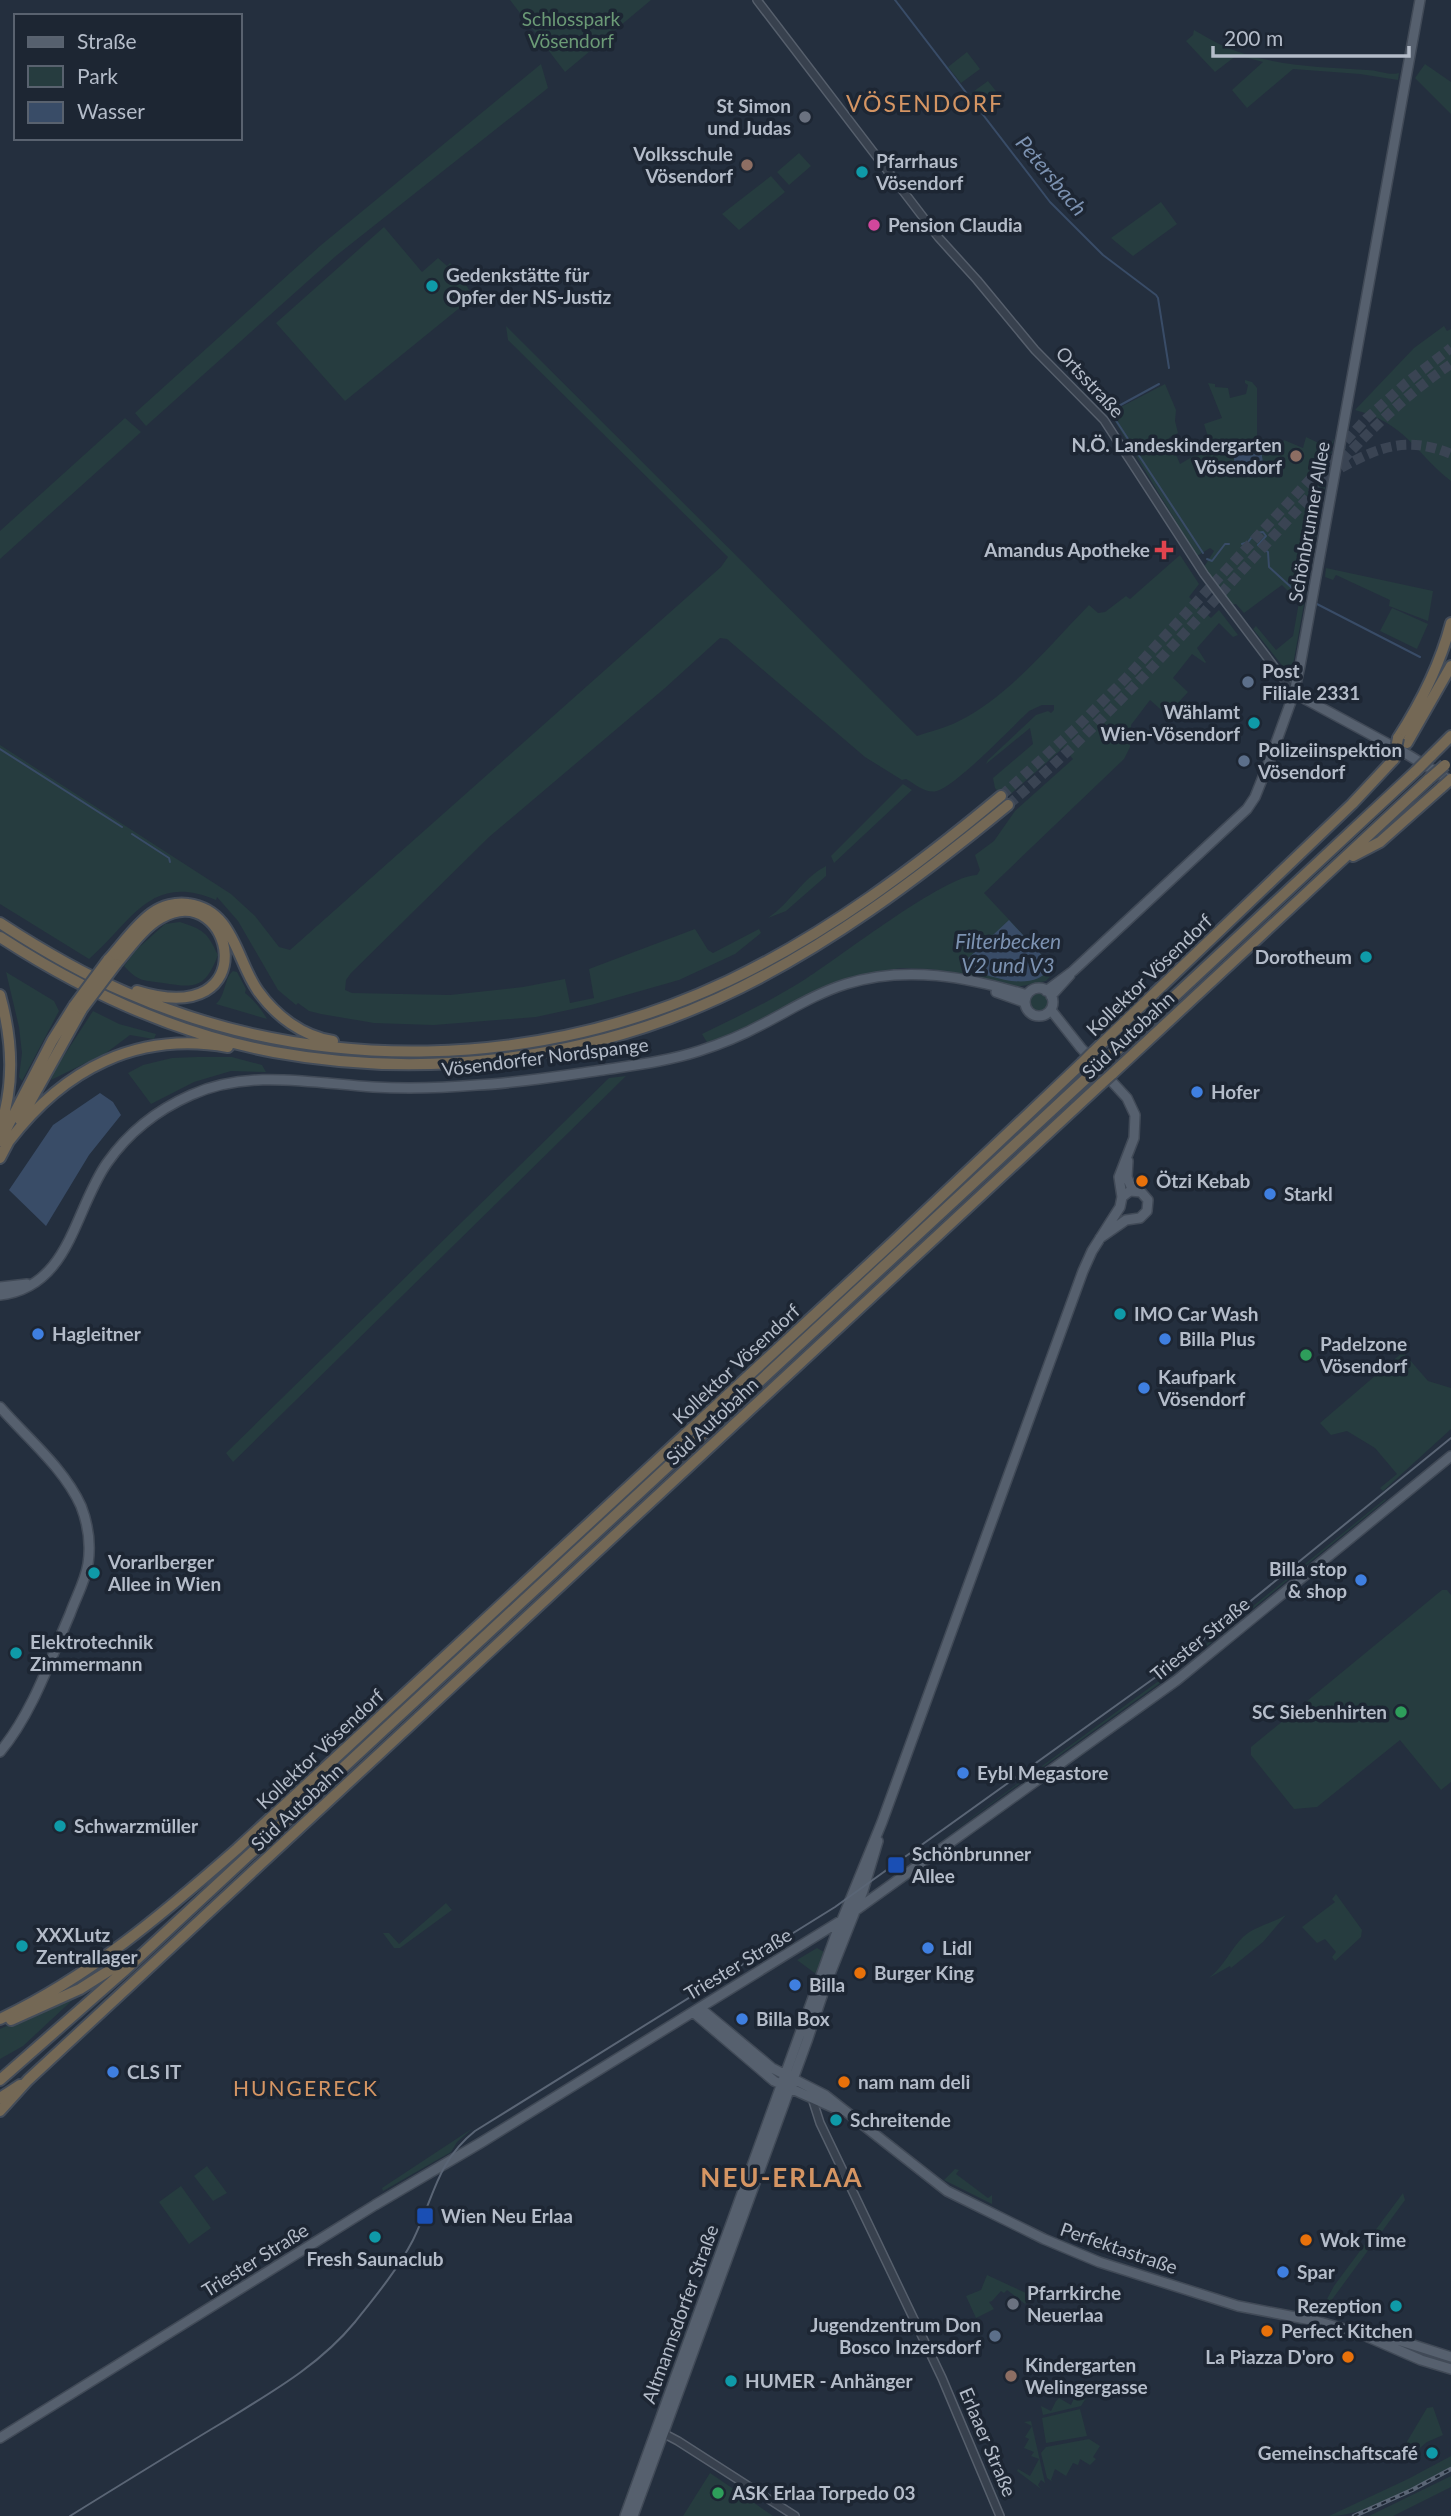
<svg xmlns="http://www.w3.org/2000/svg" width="1451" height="2516" font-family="Lato,sans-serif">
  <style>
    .green { fill: #263c3f }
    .water { fill: #394c67 }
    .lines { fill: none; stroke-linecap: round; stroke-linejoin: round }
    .stream { stroke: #394c67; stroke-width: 2 }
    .highway-tunnel { stroke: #3a4453; stroke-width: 10; stroke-dasharray: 10 5; stroke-linecap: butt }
    .minor-casing { stroke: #565f6c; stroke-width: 10 }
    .major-casing { stroke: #414a57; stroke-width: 12 }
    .highway-casing { stroke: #434c59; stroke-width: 14 }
    .minor { stroke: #38414e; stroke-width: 7 }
    .major { stroke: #56606e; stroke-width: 9 }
    .highway { stroke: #746855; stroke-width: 10 }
    .tram { stroke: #5a6575; stroke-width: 2 }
    .rail-casing { stroke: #5a6575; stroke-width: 4.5 }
    .rail { stroke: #1d2633; stroke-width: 2; stroke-dasharray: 5; stroke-linecap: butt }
    .highway-bridge-casing { stroke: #434c59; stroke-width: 14; stroke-linecap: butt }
    .highway-bridge { stroke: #746855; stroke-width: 10 }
    .worship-dot { fill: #6b7280; stroke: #1d2633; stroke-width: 2.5 }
    .education-dot { fill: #8d6e63; stroke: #1d2633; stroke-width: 2.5 }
    .culture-dot { fill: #0f9aa8; stroke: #1d2633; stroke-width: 2.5 }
    .hotel-dot { fill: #d1479c; stroke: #1d2633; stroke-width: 2.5 }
    .health-dot { fill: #e0444e; stroke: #1d2633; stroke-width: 2.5 }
    .service-dot { fill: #5c6f8a; stroke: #1d2633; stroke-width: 2.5 }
    .shop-dot { fill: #3f7fe0; stroke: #1d2633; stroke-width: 2.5 }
    .food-dot { fill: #e8710a; stroke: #1d2633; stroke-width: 2.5 }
    .leisure-dot { fill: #2e9e5b; stroke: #1d2633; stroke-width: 2.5 }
    .transit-dot { fill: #1a4fb4; stroke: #1d2633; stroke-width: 2.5 }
    .labels { text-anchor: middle; stroke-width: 7; stroke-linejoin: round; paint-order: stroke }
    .park-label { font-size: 19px; fill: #6b9a76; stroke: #1d2633 }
    .poi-label { font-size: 19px; font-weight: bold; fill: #b4bcc9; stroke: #1d2633; text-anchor: start }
    .street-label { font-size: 19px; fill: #b4bcc9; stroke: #1d2633 }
    .water-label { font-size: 21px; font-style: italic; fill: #7c92b1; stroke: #1d2633 }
    .neighbourhood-label { font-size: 21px; letter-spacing: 2px; fill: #d59563; stroke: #1d2633 }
    .quarter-label { font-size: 23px; letter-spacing: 2px; fill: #d59563; stroke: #1d2633 }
    .district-label { font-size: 26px; font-weight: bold; letter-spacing: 2px; fill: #d59563; stroke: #1d2633 }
  </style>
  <rect width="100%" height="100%" fill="#242f3e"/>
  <path class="green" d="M510,0H651L565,72Z
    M1194,30C1205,36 1216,43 1228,48C1272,66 1320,67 1367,70C1378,70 1389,76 1399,73L1398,80L1360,74L1293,69L1247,108L1232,90L1263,62L1237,55L1215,72L1186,41L1193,35Z
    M967,52L980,69L961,83L948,67Z
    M541,64L548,88L337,255L146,426L135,413L320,246Z
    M1425,64L1451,82V114L1415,78Z
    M988,81L999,95L981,106L970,94Z
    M799,153L811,166L789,185L777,172Z
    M771,176L785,192L739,230L722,214Z
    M1161,202L1177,224L1133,256L1111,238Z
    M384,227L422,272L438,258L447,266L450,263L461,276L473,297L345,401L276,323Z
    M506,326L917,736C931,731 946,728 959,721C1008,697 1051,644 1089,605L1098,613L1105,612L1126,596L1130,599L1180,555L1199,584L1189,597L1211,618L1219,610L1238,635L1233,637L1219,623L1197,648L1206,662L1205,663L1192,654L1173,678L1188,692L1167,715L1150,700L1131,725L1130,747L1124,759L984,893L1056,970L1046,981L1012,988L932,969L901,968L870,973L838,983L755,1025L708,1044L702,1034C737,1017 773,1000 807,978C840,957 945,875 977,875L980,870L975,855L994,841L1015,811L1073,759L1063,748L1005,799L995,788L993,778L1033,744L1030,728L986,764L988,760L1036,715L1048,711L1051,713L1054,710V705H1042L1029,711C1010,729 958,784 937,791C926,794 915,784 906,779L902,780L865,757L727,639L720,638L665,688L489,837L351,973L346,980L345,990L352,993L450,995L523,987L565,979L570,1003L594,998L589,969L695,929L708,950L713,953L759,929L761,933L735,954L679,980L591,1005L536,1017L434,1025L374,1023L321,1014L309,1011L298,1003L296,1005L278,990L238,921L217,897L216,900C150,872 132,922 89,959L0,904V745L231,894L255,916L279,947L290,950L721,567L728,557L508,340Z
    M1444,326L1447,331L1451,329V481C1413,451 1407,424 1355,410L1414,348Z
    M1245,380L1252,382L1257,388V439L1261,445L1269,448L1273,440L1282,444L1284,440L1303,448L1306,437L1329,448L1334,438L1293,665L1289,669H1285L1253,629L1256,626L1276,650L1293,636L1299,602L1282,585L1244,613L1236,604L1230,605L1204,567L1214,551L1210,548L1197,556L1111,415L1117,409L1165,384L1176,410L1175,421L1178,433L1169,438L1180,464L1211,446L1204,424L1222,418L1208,383L1215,384V387L1228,388L1230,398L1246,394L1248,385L1245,383Z
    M125,418L141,432L0,559V531Z
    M1326,568L1433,591L1428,621L1389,606L1390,600L1336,575L1333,580L1325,577Z
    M1392,608L1428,624L1417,649L1380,631Z
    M903,784L912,790L834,863L831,856Z
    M826,866V876L786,911L768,918C790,903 803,878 826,866Z
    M180,922C204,930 207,932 218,955C205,989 195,988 163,983C142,980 139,982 124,966L136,950L165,924Z
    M233,971L237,972L246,989L245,993C253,999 262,1010 267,1019L216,1004C226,995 224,978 233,971Z
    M6,972L54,1001L59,1011L22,1081L19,1077L22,1053L19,1027Z
    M1029 1003a10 10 0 1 1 20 0a10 10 0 1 1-20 0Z
    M93,1011L119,1024L156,1034L154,1039L130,1035L106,1053L51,1080L54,1071Z
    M197,1057H232L262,1065L266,1072L231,1071L194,1082L151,1104L128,1073L143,1065L172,1058Z
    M626,1076L233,1462L226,1453L609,1078Z
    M1403,1352L1428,1381L1451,1388V1429L1383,1491L1380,1488L1397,1474L1375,1448L1347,1431L1331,1435L1320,1423Z
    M1385,1499L1386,1500L1170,1676L927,1850L1182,1664Z
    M1442,1590H1447L1451,1595V1782L1441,1790L1400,1740L1317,1807L1294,1809L1251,1755V1747Z
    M1336,1894L1362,1930L1361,1937L1335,1961L1332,1957L1336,1952L1325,1939L1317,1943L1302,1927L1335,1902L1332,1899Z
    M446,1903L452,1910L400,1948H394L383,1933H389L399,1944Z
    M1286,1915L1263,1942L1231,1968L1230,1966L1209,1978C1225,1965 1230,1950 1243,1937C1255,1926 1273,1923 1286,1915Z
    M817,1948L824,1952L816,1974L797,1960Z
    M80,1993L23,2046L0,2059V2029Z
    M473,2128L457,2142L451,2152L383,2191L382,2188Z
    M207,2166L227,2193L213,2201L194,2176Z
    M955,2169L959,2170L956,2174L988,2198L992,2195V2204L944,2180Z
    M181,2186L211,2228L189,2244L159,2202Z
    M1403,2193L1405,2200L1331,2301L1327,2299L1334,2286Z
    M987,2275L1028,2294L1025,2297L1028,2300L1025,2304L1007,2290L1004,2293L1001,2291L992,2301L989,2302L994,2309L976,2318L966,2296L981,2290Z
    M1076,2394L1086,2398L1081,2406L1043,2415L1041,2406L1051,2411L1056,2401L1059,2398L1071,2405Z
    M1433,2407L1443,2435L1427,2442L1415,2452L1405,2445L1427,2408Z
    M1080,2409L1087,2436L1046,2443L1042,2418Z
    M1031,2421L1045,2483L1041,2480L1038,2485L1041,2489L1017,2471L1018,2469L1030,2476L1039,2459L1031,2456L1034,2452L1024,2448L1029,2439L1025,2437L1032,2426L1024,2422Z
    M1089,2439L1100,2446L1093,2457L1096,2459L1090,2465L1080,2459L1078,2465L1073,2463L1066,2476L1055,2469L1051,2480L1053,2482L1047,2478L1041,2453L1046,2447Z
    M1451,2456V2467C1418,2486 1367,2516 1329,2516L1408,2479Z
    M710,2473L773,2516H683Z
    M1451,2476V2487L1393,2516H1369Z"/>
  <path class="water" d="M1258,444L1260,445L1263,462L1261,466L1236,468L1231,445Z
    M1009,920L1052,966C1033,995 991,976 965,968L964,962Z
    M100,1093L113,1102L121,1115L89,1155L46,1226L9,1190L53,1125Z"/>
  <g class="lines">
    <path class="stream" d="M895,0L1050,202L1103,255L1156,295L1158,298L1169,368
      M1159,384L1115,408L1113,416L1203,553
      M1242,544L1248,542L1255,533L1263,532L1266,536L1258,545L1268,552L1269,567L1304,599L1309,601
      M1207,559L1212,561L1225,544H1229
      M1315,603L1420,657
      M0,749L122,827
      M132,834L169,858L170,862"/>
    <path class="highway-tunnel" d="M1341,468C1380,446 1408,436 1451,454
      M1001,796L1078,726L1126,678L1366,419L1406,383L1451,348
      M1008,805C1103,724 1185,633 1269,541C1326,479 1381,411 1451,364"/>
    <defs>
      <path id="minor" d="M757,0L939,238L977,280L1035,350L1104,420L1204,574L1294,693
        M812,2098L820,2123L942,2378L1000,2516
        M659,2431L678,2441L795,2516"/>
      <path id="major" d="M1294,693L1405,753L1451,781
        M1025 1002a14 14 0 1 1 28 0a14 14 0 1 1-28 0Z
        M1046,991L1073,971L1247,809L1255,797L1269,762L1294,693L1300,666L1420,0
        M996,992L1024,1002
        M1051,996L1070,975
        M1128,1161L1127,1177L1133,1191
        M1100,1238L1126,1220L1140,1218L1147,1211L1148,1200L1141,1192L1130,1191L1122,1197
        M0,1287L27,1284
        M0,1295C70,1287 74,1210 107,1163C128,1133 157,1110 191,1095C248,1069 313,1083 373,1087C408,1089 442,1088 477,1085C519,1083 561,1076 603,1070C635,1065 668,1061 699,1051C721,1044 743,1035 763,1024C790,1010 817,993 846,984C906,965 968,977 1027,995
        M0,1407C27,1438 64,1468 81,1506C88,1524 91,1544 88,1564C85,1582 76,1597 70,1614C50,1660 33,1712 0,1752
        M700,2008L772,2068L825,2095L947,2191L1044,2239L1099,2262L1238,2306L1316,2321L1359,2333L1421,2360L1451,2369
        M693,2012L774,2081L841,2111
        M1368,2334L1385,2336L1451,2357
        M0,2438L375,2205L482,2142L842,1920L1177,1680L1451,1456
        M625,2516L835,1937L882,1822L1083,1271L1092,1251L1120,1207L1122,1197L1119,1177L1134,1138L1135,1115L1127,1098L1081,1048L1051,1010
        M633,2516L807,2041L826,1984L863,1891L878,1841"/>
      <path id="highway" d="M1398,738C1422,701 1440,665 1451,623
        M1407,743L1451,666
        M1431,756L1451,736
        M1353,856L1380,842L1442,787
        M0,923C40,949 81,973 125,992C316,1076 540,1070 728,981C827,934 917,866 1001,796
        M0,937C83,991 176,1034 274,1052C422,1079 582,1061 719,998C825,949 919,878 1008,805
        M108,960C122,945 135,925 152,913C162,906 176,902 188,904C234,910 236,960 258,991C276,1016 302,1036 333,1041
        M116,964C129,949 143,928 161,918C233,877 267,1031 137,991
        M0,995C12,1038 15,1084 0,1128
        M1092,1053L1352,804L1394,759
        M1102,1064L1416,771
        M1112,1074L1429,779
        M20,1120L82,1009
        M0,1141L52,1041L74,1006
        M9,1141C64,1069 137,1031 228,1047
        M0,1158L11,1137
        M0,2019C89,1977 163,1914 237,1849L892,1243L1082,1063
        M11,2020L80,1989L129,1958
        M0,2080L124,1971L1092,1073
        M0,2098L20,2085
        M0,2111L28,2080L1102,1083"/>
    </defs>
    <use href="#minor" class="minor-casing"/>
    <use href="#major" class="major-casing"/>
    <use href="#highway" class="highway-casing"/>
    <use href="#minor" class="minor"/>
    <use href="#major" class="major"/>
    <use href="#highway" class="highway"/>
    <path class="tram" d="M70,2516C120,2485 170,2454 220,2424C268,2394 318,2367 355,2322C375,2297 398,2269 413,2240C434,2198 436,2162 475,2131L835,1907L1167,1669L1451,1438"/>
    <defs>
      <path id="rail" d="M1354,2516L1412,2490L1451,2469"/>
    </defs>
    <use href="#rail" class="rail-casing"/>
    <use href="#rail" class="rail"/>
    <defs>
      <path id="highway-bridge" d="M1394,759L1398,738
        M1416,771L1431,756
        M1429,779L1445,765
        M1442,787L1451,779
        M74,1006L108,960
        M82,1009L116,964
        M1082,1063L1092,1053
        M1092,1073L1102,1064
        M1102,1083L1112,1074"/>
    </defs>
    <use href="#highway-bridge" class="highway-bridge-casing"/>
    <use href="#highway-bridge" class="highway-bridge"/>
  </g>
  <g class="worship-dot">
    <circle cx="805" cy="117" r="7"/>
    <circle cx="1013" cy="2304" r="7"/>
  </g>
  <g class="education-dot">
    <circle cx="747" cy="165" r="7"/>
    <circle cx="1296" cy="456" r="7"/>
    <circle cx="1011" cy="2376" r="7"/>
  </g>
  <g class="culture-dot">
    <circle cx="862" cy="172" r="7"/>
    <circle cx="432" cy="286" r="7"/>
    <circle cx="1254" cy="723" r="7"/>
    <circle cx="1366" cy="957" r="7"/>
    <circle cx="1120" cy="1314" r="7"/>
    <circle cx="94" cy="1573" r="7"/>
    <circle cx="16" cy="1653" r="7"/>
    <circle cx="60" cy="1826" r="7"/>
    <circle cx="22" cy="1946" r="7"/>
    <circle cx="836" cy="2120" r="7"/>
    <circle cx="375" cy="2237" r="7"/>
    <circle cx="1396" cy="2306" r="7"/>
    <circle cx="731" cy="2381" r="7"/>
    <circle cx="1432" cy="2453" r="7"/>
  </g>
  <circle class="hotel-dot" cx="874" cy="225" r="7"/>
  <path class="health-dot" d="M1160.5 539.5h7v7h7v7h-7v7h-7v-7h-7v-7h7z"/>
  <g class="service-dot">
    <circle cx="1248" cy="682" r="7"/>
    <circle cx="1244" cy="761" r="7"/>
    <circle cx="995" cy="2336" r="7"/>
  </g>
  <g class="shop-dot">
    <circle cx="1197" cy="1092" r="7"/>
    <circle cx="1270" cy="1194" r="7"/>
    <circle cx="38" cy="1334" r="7"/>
    <circle cx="1165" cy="1339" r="7"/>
    <circle cx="1144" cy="1388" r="7"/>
    <circle cx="1361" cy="1580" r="7"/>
    <circle cx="963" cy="1773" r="7"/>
    <circle cx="928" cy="1948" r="7"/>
    <circle cx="795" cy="1985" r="7"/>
    <circle cx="742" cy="2019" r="7"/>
    <circle cx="113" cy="2072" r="7"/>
    <circle cx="1283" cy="2272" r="7"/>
  </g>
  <g class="food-dot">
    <circle cx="1142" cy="1181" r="7"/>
    <circle cx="860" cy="1973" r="7"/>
    <circle cx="844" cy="2082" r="7"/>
    <circle cx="1306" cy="2240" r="7"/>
    <circle cx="1267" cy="2331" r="7"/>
    <circle cx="1348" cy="2357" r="7"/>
  </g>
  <g class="leisure-dot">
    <circle cx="1306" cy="1355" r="7"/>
    <circle cx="1401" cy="1712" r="7"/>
    <circle cx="718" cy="2493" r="7"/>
  </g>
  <g class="transit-dot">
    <rect x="887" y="1856" width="18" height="18" rx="3.5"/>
    <rect x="416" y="2207" width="18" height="18" rx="3.5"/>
  </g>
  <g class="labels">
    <g class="park-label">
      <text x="571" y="26">Schlosspark<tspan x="571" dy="22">Vösendorf</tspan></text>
    </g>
    <g class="poi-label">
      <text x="791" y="113" text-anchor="end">St Simon<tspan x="791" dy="22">und Judas</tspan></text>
      <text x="733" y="161" text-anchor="end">Volksschule<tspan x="733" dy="22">Vösendorf</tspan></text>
      <text x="876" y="168">Pfarrhaus<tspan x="876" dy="22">Vösendorf</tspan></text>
      <text x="888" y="232">Pension Claudia</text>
      <text x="446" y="282">Gedenkstätte für<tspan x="446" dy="22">Opfer der NS-Justiz</tspan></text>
      <text x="1282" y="452" text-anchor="end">N.Ö. Landeskindergarten<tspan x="1282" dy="22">Vösendorf</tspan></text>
      <text x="1150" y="557" text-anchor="end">Amandus Apotheke</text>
      <text x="1262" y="678">Post<tspan x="1262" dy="22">Filiale 2331</tspan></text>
      <text x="1240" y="719" text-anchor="end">Wählamt<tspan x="1240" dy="22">Wien-Vösendorf</tspan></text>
      <text x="1258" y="757">Polizeiinspektion<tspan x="1258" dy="22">Vösendorf</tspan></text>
      <text x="1352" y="964" text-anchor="end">Dorotheum</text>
      <text x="1211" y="1099">Hofer</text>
      <text x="1156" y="1188">Ötzi Kebab</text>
      <text x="1284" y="1201">Starkl</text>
      <text x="1134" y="1321">IMO Car Wash</text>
      <text x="52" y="1341">Hagleitner</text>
      <text x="1179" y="1346">Billa Plus</text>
      <text x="1320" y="1351">Padelzone<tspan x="1320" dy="22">Vösendorf</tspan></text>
      <text x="1158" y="1384">Kaufpark<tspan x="1158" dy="22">Vösendorf</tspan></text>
      <text x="108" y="1569">Vorarlberger<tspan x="108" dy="22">Allee in Wien</tspan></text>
      <text x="1347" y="1576" text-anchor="end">Billa stop<tspan x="1347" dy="22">&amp; shop</tspan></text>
      <text x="30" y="1649">Elektrotechnik<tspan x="30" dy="22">Zimmermann</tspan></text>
      <text x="1387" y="1719" text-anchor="end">SC Siebenhirten</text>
      <text x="977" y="1780">Eybl Megastore</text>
      <text x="74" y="1833">Schwarzmüller</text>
      <text x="912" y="1861">Schönbrunner<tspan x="912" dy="22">Allee</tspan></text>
      <text x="36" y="1942">XXXLutz<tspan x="36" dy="22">Zentrallager</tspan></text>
      <text x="942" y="1955">Lidl</text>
      <text x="874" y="1980">Burger King</text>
      <text x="809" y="1992">Billa</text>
      <text x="756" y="2026">Billa Box</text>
      <text x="127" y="2079">CLS IT</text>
      <text x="858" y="2089">nam nam deli</text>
      <text x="850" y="2127">Schreitende</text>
      <text x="441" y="2223">Wien Neu Erlaa</text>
      <text x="1320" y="2247">Wok Time</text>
      <text x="375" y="2266" text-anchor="middle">Fresh Saunaclub</text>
      <text x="1297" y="2279">Spar</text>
      <text x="1027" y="2300">Pfarrkirche<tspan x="1027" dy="22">Neuerlaa</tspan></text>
      <text x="1382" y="2313" text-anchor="end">Rezeption</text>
      <text x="981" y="2332" text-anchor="end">Jugendzentrum Don<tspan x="981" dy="22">Bosco Inzersdorf</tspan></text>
      <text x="1281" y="2338">Perfect Kitchen</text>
      <text x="1334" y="2364" text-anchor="end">La Piazza D'oro</text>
      <text x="1025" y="2372">Kindergarten<tspan x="1025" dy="22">Welingergasse</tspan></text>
      <text x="745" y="2388">HUMER - Anhänger</text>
      <text x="1418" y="2460" text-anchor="end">Gemeinschaftscafé</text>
      <text x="732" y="2500">ASK Erlaa Torpedo 03</text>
    </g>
    <g class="street-label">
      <text transform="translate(1090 382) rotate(47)" y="7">Ortsstraße</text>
      <text transform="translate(1309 522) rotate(-80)" y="7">Schönbrunner Allee</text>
      <text transform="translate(1149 975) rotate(-44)" y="7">Kollektor Vösendorf</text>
      <text transform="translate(1128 1035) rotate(-43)" y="7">Süd Autobahn</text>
      <text transform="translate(545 1057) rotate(-7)" y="7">Vösendorfer Nordspange</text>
      <text transform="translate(736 1364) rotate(-43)" y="7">Kollektor Vösendorf</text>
      <text transform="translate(712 1421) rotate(-43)" y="7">Süd Autobahn</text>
      <text transform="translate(1200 1639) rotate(-39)" y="7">Triester Straße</text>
      <text transform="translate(320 1749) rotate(-43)" y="7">Kollektor Vösendorf</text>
      <text transform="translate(297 1807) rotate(-43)" y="7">Süd Autobahn</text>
      <text transform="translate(738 1964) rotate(-31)" y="7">Triester Straße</text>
      <text transform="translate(1119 2248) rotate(19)" y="7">Perfektastraße</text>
      <text transform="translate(255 2260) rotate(-32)" y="7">Triester Straße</text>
      <text transform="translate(680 2314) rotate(-70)" y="7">Altmannsdorfer Straße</text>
      <text transform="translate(988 2442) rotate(67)" y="7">Erlaaer Straße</text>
    </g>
    <g class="water-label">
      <text transform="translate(1051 176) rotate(50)" y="7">Petersbach</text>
      <text x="1008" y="949">Filterbecken<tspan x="1008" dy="24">V2 und V3</tspan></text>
    </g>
    <g class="neighbourhood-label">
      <text x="306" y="2096">HUNGERECK</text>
    </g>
    <g class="quarter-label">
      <text x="925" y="112">VÖSENDORF</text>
    </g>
    <g class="district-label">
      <text x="782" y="2187">NEU-ERLAA</text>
    </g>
  </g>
  <rect x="14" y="14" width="228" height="126" fill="#1d2633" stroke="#59626f" stroke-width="2"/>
  <rect x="28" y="37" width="35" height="10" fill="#56606e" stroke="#59626f" stroke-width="2"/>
  <text x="77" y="49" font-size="21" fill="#b4bcc9">Straße</text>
  <rect x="28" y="66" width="35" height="21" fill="#263c3f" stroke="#59626f" stroke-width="2"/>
  <text x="77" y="84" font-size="21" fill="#b4bcc9">Park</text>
  <rect x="28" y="102" width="35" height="21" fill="#394c67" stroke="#59626f" stroke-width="2"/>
  <text x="77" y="119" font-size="21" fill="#b4bcc9">Wasser</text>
  <path d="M1213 46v10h196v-10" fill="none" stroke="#b4bcc9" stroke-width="3.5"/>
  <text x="1224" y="46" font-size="21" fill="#b4bcc9" stroke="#1d2633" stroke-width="5" paint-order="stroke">200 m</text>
</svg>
